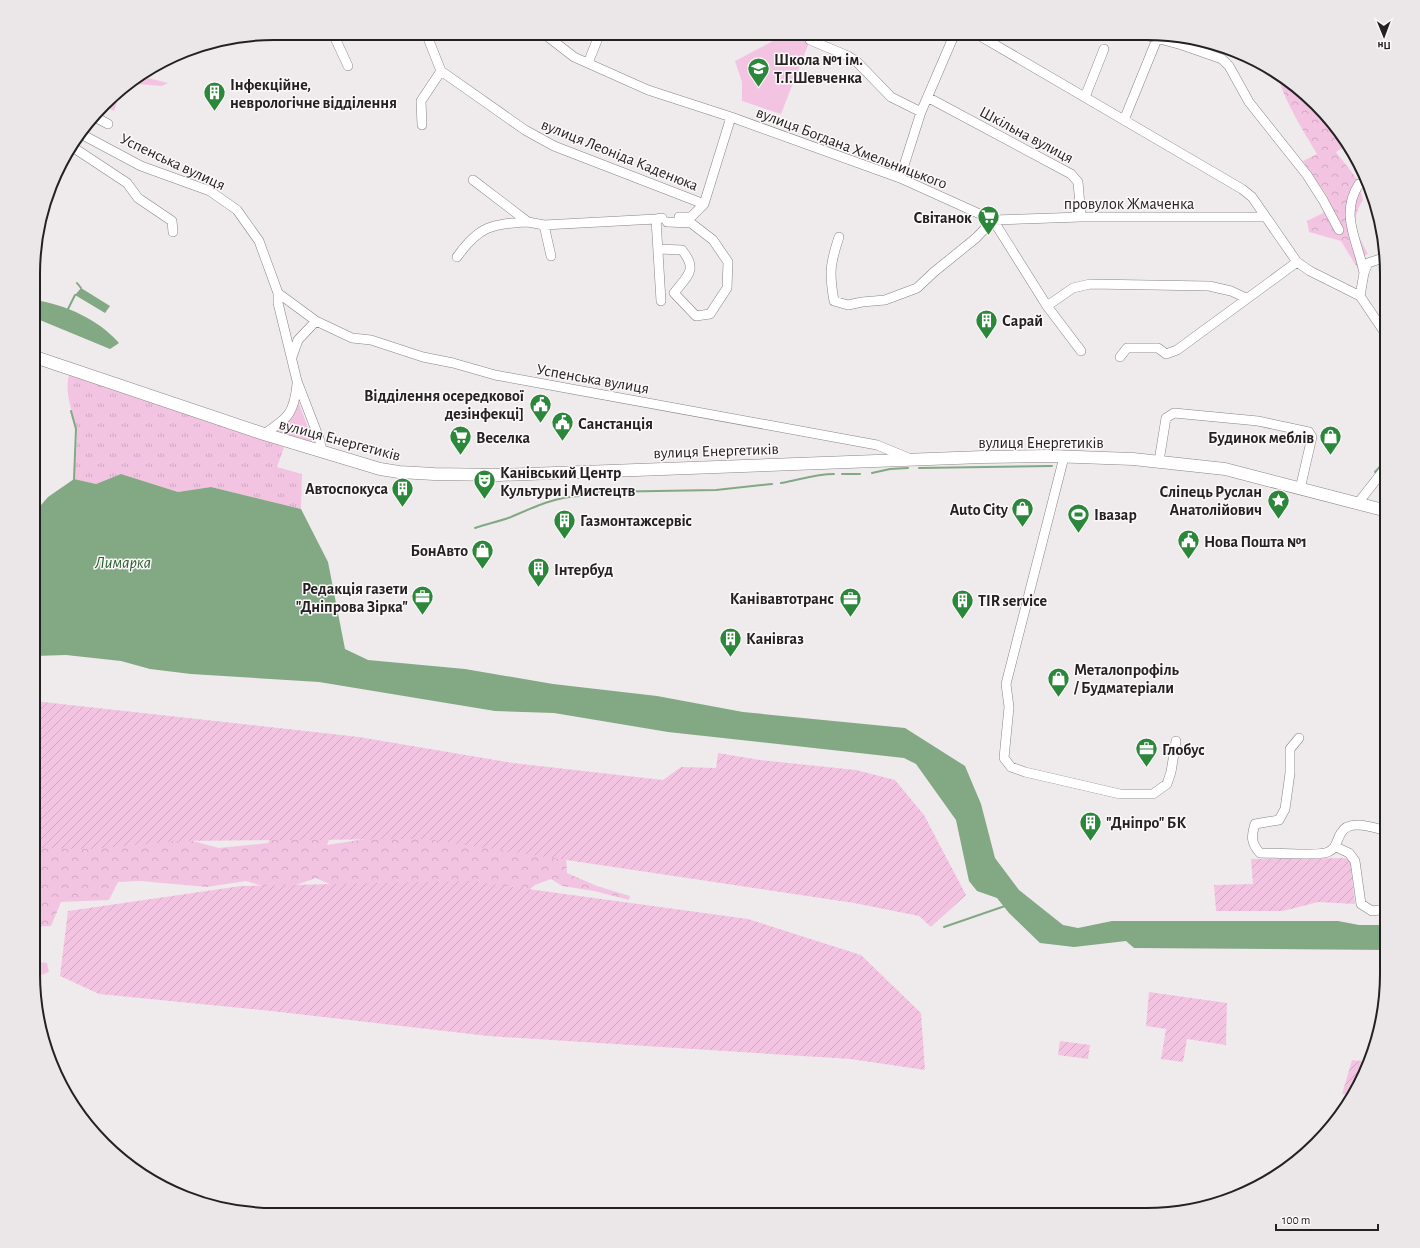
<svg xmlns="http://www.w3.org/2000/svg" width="1420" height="1248" font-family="'Alegreya Sans',sans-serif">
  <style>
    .grass { fill: #f3c4e2 }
    .forest { fill: url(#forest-crowns) }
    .park { fill: url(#park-tufts) }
    .garden { fill: url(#garden-furrows) }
    .water { fill: #82a884 }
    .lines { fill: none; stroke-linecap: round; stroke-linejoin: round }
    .stream { stroke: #82a884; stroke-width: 2 }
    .minor-casing { stroke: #888487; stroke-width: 10 }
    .major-casing { stroke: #888487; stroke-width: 13 }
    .minor { stroke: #fff; stroke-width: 9 }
    .major { stroke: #fff; stroke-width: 12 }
    .labels { text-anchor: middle; stroke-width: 3; stroke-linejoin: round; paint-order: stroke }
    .poi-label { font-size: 16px; font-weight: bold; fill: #232122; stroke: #fcf8fa; text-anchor: start }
    .street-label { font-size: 16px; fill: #232122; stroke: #fcf8fa }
    .water-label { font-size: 17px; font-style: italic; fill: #2a6030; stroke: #fcf8fa }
    .rim { fill: none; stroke: #232122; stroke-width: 2 }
  </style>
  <defs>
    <pattern id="forest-crowns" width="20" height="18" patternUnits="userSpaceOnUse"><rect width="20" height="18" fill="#f3c4e2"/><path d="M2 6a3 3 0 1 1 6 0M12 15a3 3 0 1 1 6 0" fill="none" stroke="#d0a8c2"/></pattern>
    <pattern id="park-tufts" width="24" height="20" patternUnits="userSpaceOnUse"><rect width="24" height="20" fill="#f3c4e2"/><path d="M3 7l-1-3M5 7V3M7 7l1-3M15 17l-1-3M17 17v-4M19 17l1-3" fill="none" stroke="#d0a8c2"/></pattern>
    <pattern id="garden-furrows" width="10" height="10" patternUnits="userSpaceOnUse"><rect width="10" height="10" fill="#f3c4e2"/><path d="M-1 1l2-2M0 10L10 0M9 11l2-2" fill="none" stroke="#d0a8c2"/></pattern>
  </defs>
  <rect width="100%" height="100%" fill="#efebed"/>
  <path class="grass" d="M788,33H798L810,40L781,114L742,101V82L735,61Z
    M151,72L148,78L168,83L162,86L136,84L139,79Z
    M121,89L114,111L104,106L115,93Z
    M298,401L313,441L308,443L275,432L286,423Z"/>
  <path class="forest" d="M1278,77L1327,115L1346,146L1336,152L1357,179L1363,200C1349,222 1357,233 1368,254L1356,258L1358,269L1341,241L1309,232L1307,221L1323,213L1327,196L1303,161L1317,154C1304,132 1285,102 1278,77Z
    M34,776L166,834L219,848L268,843L277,828L337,819L327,845L385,836H565L567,873L597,886L630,896L629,900L594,891L562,886L551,879L535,885L520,897L345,891L316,878L279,891L246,881L207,887L140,881L118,882L109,900L61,902L51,926L34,927Z
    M34,961L47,963L49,972L34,978Z"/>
  <path class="park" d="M69,375L284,447L277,467L302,474L301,509L211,487L178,492L121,474L96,484L74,479C75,463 78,446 76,430C73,411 64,394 69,375Z"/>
  <path class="garden" d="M34,701L359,737L513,763L663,780L681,767L716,768L718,753L760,760L856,770L895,780L924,815L966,895L931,927L919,916L854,903L426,839L175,841L91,849L34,848Z
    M1346,858L1350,861L1355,904L1318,902L1283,911H1216L1214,885L1253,884L1251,859Z
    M470,881L748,919L861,955L921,1013L925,1070L850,1059L488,1036L271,1011L99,994L60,976L68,911L241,886Z
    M1149,992L1227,1003L1226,1045L1187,1039L1183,1062L1161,1059L1166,1029L1146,1026Z
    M1060,1041L1090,1045L1088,1059L1058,1055Z
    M1352,1060L1370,1062L1369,1067L1352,1095L1342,1094Z"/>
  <path class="water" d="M81,288L110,306L105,313L75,295Z
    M35,300C66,305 98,319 119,343L110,349L35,318Z
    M121,474L178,492L211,487L301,509L328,562L345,649L368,660L465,669L553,684L657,696L743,712L905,728L965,766L981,804L995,858L1019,890L1063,925L1078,928L1112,921H1338L1359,925H1387V950L1134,948L1126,941L1074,947L1040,943L1009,913L997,898L977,891L969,881L956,820L916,764L904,758L668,732L554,713L495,711L319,682L191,674L150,669L121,661L66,655L34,656L35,512L48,497L74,479L96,484Z"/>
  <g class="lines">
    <path class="stream" d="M77,283L81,288
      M68,309L75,295
      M71,411L76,429L74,479
      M919,468L1052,466
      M1375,472L1387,459
      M872,473L890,469L908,468
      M842,474H860
      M781,483C799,480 815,474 834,474
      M589,496L599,492L716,490L772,484
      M475,528C487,524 500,521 511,517C534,507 555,497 580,496
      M944,927L1005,906"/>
    <defs>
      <path id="minor" d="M346,33L335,38L348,66
        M426,33L441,71
        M543,33L574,57L648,90L731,117L900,178L993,220L1047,306L1081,351
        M975,33L1242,189L1252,197L1297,262L1310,271L1360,296L1387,336
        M1141,34L1182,45L1222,59L1229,66L1249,102L1307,175L1323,200L1339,230
        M810,40L848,56L857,62L891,97L921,112
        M588,63L600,33
        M441,71L525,130L554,146L704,204
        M1085,97L1104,49
        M929,98L1071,174L1078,182L1081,217
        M95,117L108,124
        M1124,120L1157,39
        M422,125L421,101L441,71
        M81,134L141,166L210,191L237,210L259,241L278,293V303L297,381L319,438L322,451
        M71,146L127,183L138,198L172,221L173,232
        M900,178L921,112L955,33
        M473,180L528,222L544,225L656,219
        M704,204L731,117
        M679,217H691L704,204
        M993,220L1081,217H1265
        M544,225L551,256
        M839,237C830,264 829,273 834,301L848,305L862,302L885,300L917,288L934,272L976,238L993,220
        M659,249L682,250C698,270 688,275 674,293L696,316L710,314L727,288L728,262L713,240L691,223L667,222
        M457,257C479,226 491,224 528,222
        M1364,273C1358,241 1339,215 1359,184H1369
        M278,293L316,321
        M1360,296L1364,273L1368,263L1386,257
        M661,301L656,219L662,218
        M1047,306L1073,288L1090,284L1209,286L1231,291L1246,298
        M292,357L298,340L316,321L352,338L371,340L423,357L453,363L495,375L877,445L911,459
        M1120,357L1127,348H1158L1166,354L1177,350L1297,262
        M264,434C288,418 294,414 297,384
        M1064,457L1006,684L1009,707L1004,758L1011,767L1025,772L1120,794H1153L1167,784L1171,772L1176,741
        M1159,461L1166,418L1174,413L1258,421L1309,432L1312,437L1300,489
        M1358,503L1387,466
        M1299,738L1290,749V773L1285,809L1279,820L1255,824C1251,837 1251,843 1260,853C1271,853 1321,856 1328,852C1337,848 1336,841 1341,833C1349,818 1374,828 1387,831
        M1336,847L1349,853L1355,861L1361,904L1372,911L1387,909"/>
      <path id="major" d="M35,357L264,434L380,469L399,472L434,474L499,475L983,457L1050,456L1133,459L1225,469L1387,511"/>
    </defs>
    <use href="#minor" class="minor-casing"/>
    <use href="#major" class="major-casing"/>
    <use href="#minor" class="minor"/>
    <use href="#major" class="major"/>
  </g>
  <defs>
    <symbol id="school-pin" viewBox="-11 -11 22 30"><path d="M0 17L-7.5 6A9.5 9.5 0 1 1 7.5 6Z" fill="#2b8739" stroke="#fcf8fa"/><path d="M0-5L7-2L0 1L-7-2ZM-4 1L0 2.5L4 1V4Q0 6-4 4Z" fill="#fff"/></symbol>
    <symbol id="building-pin" viewBox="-11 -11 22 30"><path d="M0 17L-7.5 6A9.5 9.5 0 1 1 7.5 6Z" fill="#2b8739" stroke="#fcf8fa"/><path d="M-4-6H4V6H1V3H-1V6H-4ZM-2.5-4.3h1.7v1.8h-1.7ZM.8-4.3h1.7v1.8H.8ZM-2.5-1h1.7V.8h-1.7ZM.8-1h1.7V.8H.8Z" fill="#fff"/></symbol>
    <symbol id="supermarket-pin" viewBox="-11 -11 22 30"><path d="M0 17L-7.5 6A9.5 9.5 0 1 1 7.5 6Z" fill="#2b8739" stroke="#fcf8fa"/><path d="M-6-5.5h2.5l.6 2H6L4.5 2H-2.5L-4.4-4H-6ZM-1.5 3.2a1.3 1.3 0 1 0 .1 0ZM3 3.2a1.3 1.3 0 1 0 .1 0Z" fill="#fff"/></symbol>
    <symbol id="civic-pin" viewBox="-11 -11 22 30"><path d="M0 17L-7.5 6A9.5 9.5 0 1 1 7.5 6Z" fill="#2b8739" stroke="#fcf8fa"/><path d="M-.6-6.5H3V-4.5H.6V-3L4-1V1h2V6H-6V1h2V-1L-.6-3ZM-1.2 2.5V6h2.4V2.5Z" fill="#fff"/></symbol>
    <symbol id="shop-pin" viewBox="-11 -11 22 30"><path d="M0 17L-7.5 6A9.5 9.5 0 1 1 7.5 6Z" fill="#2b8739" stroke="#fcf8fa"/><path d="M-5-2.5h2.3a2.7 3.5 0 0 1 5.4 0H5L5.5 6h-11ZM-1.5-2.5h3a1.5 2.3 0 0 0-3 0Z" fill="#fff"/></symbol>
    <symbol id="theatre-pin" viewBox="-11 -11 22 30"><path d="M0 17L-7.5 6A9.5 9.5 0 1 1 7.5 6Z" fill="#2b8739" stroke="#fcf8fa"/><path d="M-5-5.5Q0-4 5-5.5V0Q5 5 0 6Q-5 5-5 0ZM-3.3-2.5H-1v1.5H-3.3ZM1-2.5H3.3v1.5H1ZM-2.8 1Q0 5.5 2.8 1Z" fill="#fff"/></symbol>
    <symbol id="sight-pin" viewBox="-11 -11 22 30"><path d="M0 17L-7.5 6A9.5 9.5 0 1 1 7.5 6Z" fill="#2b8739" stroke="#fcf8fa"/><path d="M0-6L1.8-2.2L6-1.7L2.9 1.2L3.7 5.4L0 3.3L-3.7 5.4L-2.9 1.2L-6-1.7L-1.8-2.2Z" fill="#fff"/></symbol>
    <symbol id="stadium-pin" viewBox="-11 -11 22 30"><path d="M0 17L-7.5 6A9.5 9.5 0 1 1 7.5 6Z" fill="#2b8739" stroke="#fcf8fa"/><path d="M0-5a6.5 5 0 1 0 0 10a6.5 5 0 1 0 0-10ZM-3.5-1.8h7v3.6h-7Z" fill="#fff"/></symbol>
    <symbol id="office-pin" viewBox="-11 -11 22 30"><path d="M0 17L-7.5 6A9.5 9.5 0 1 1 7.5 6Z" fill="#2b8739" stroke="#fcf8fa"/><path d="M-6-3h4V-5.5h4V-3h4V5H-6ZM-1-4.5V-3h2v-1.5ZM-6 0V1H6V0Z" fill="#fff"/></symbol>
  </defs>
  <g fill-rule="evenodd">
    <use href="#school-pin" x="746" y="56" width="25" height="34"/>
    <use href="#building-pin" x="202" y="80" width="25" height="34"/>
    <use href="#supermarket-pin" x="976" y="204" width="25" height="34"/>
    <use href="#building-pin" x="974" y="308" width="25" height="34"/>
    <use href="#civic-pin" x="528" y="392" width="25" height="34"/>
    <use href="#civic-pin" x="550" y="410" width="25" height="34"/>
    <use href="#supermarket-pin" x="448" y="424" width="25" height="34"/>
    <use href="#shop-pin" x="1318" y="424" width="25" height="34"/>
    <use href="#theatre-pin" x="472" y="468" width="25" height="34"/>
    <use href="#building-pin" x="390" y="476" width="25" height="34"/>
    <use href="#sight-pin" x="1266" y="488" width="25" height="34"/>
    <use href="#shop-pin" x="1010" y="496" width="25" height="34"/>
    <use href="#stadium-pin" x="1066" y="502" width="25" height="34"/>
    <use href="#building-pin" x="552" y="508" width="25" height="34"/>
    <use href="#civic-pin" x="1176" y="528" width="25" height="34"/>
    <use href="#shop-pin" x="470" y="538" width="25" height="34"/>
    <use href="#building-pin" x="526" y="556" width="25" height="34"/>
    <use href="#office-pin" x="410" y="584" width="25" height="34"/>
    <use href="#office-pin" x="838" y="586" width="25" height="34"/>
    <use href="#building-pin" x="950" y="588" width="25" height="34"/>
    <use href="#building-pin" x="718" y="626" width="25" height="34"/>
    <use href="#shop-pin" x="1046" y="666" width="25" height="34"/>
    <use href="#office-pin" x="1134" y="736" width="25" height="34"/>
    <use href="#building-pin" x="1078" y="810" width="25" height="34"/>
  </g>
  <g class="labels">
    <g class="poi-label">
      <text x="774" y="65">Школа №1 ім.<tspan x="774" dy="18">Т.Г.Шевченка</tspan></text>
      <text x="230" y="90">Інфекційне,<tspan x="230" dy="18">неврологічне відділення</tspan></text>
      <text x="972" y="223" text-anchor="end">Світанок</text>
      <text x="1002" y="326">Сарай</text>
      <text x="524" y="401" text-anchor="end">Відділення осередкової<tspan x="524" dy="18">дезінфекці]</tspan></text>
      <text x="578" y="429">Санстанція</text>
      <text x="476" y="443">Веселка</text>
      <text x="1314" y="443" text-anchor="end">Будинок меблів</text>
      <text x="500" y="478">Канівський Центр<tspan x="500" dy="18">Культури і Мистецтв</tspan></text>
      <text x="388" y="494" text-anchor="end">Автоспокуса</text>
      <text x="1262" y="497" text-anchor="end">Сліпець Руслан<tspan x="1262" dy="18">Анатолійович</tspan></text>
      <text x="1008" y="515" text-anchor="end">Auto City</text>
      <text x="1094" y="520">Івазар</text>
      <text x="580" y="526">Газмонтажсервіс</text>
      <text x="1204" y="547">Нова Пошта №1</text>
      <text x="468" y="556" text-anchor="end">БонАвто</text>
      <text x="554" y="575">Інтербуд</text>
      <text x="408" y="594" text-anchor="end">Редакція газети<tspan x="408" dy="18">"Дніпрова Зірка"</tspan></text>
      <text x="834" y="604" text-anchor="end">Канівавтотранс</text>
      <text x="978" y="606">TIR service</text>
      <text x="746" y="644">Канівгаз</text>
      <text x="1074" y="675">Металопрофіль<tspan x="1074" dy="18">/ Будматеріали</tspan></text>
      <text x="1162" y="755">Глобус</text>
      <text x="1106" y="828">"Дніпро" БК</text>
    </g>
    <g class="street-label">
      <text transform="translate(1027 134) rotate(28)" y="6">Шкільна вулиця</text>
      <text transform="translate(852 147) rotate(21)" y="6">вулиця Богдана Хмельницького</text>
      <text transform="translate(620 154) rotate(22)" y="6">вулиця Леоніда Каденюка</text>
      <text transform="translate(173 161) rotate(25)" y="6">Успенська вулиця</text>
      <text x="1129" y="209">провулок Жмаченка</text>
      <text transform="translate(593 378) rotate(10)" y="6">Успенська вулиця</text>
      <text transform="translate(340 439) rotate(15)" y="6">вулиця Енергетиків</text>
      <text x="1041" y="448">вулиця Енергетиків</text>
      <text transform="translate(716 450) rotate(-2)" y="6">вулиця Енергетиків</text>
    </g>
    <g class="water-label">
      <text x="123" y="568">Лимарка</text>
    </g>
  </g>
  <path d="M0 0H1420V1248H0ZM274 40H1146A234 234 0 0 1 1380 274V974A234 234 0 0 1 1146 1208H274A234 234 0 0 1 40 974V274A234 234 0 0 1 274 40Z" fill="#ebe7e9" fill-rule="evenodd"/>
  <path class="rim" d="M274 40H1146A234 234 0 0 1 1380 274V974A234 234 0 0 1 1146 1208H274A234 234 0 0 1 40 974V274A234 234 0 0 1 274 40Z"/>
  <g transform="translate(1384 36) rotate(179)" stroke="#fcf8fa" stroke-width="3" paint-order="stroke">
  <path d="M0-3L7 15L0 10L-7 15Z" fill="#232122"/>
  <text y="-6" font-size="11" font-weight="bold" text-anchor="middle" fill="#232122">Пн</text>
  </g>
  <path d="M1276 1224v6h102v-6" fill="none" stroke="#232122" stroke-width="2"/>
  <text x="1282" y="1224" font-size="12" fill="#232122" stroke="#fcf8fa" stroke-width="3" paint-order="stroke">100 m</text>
</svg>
